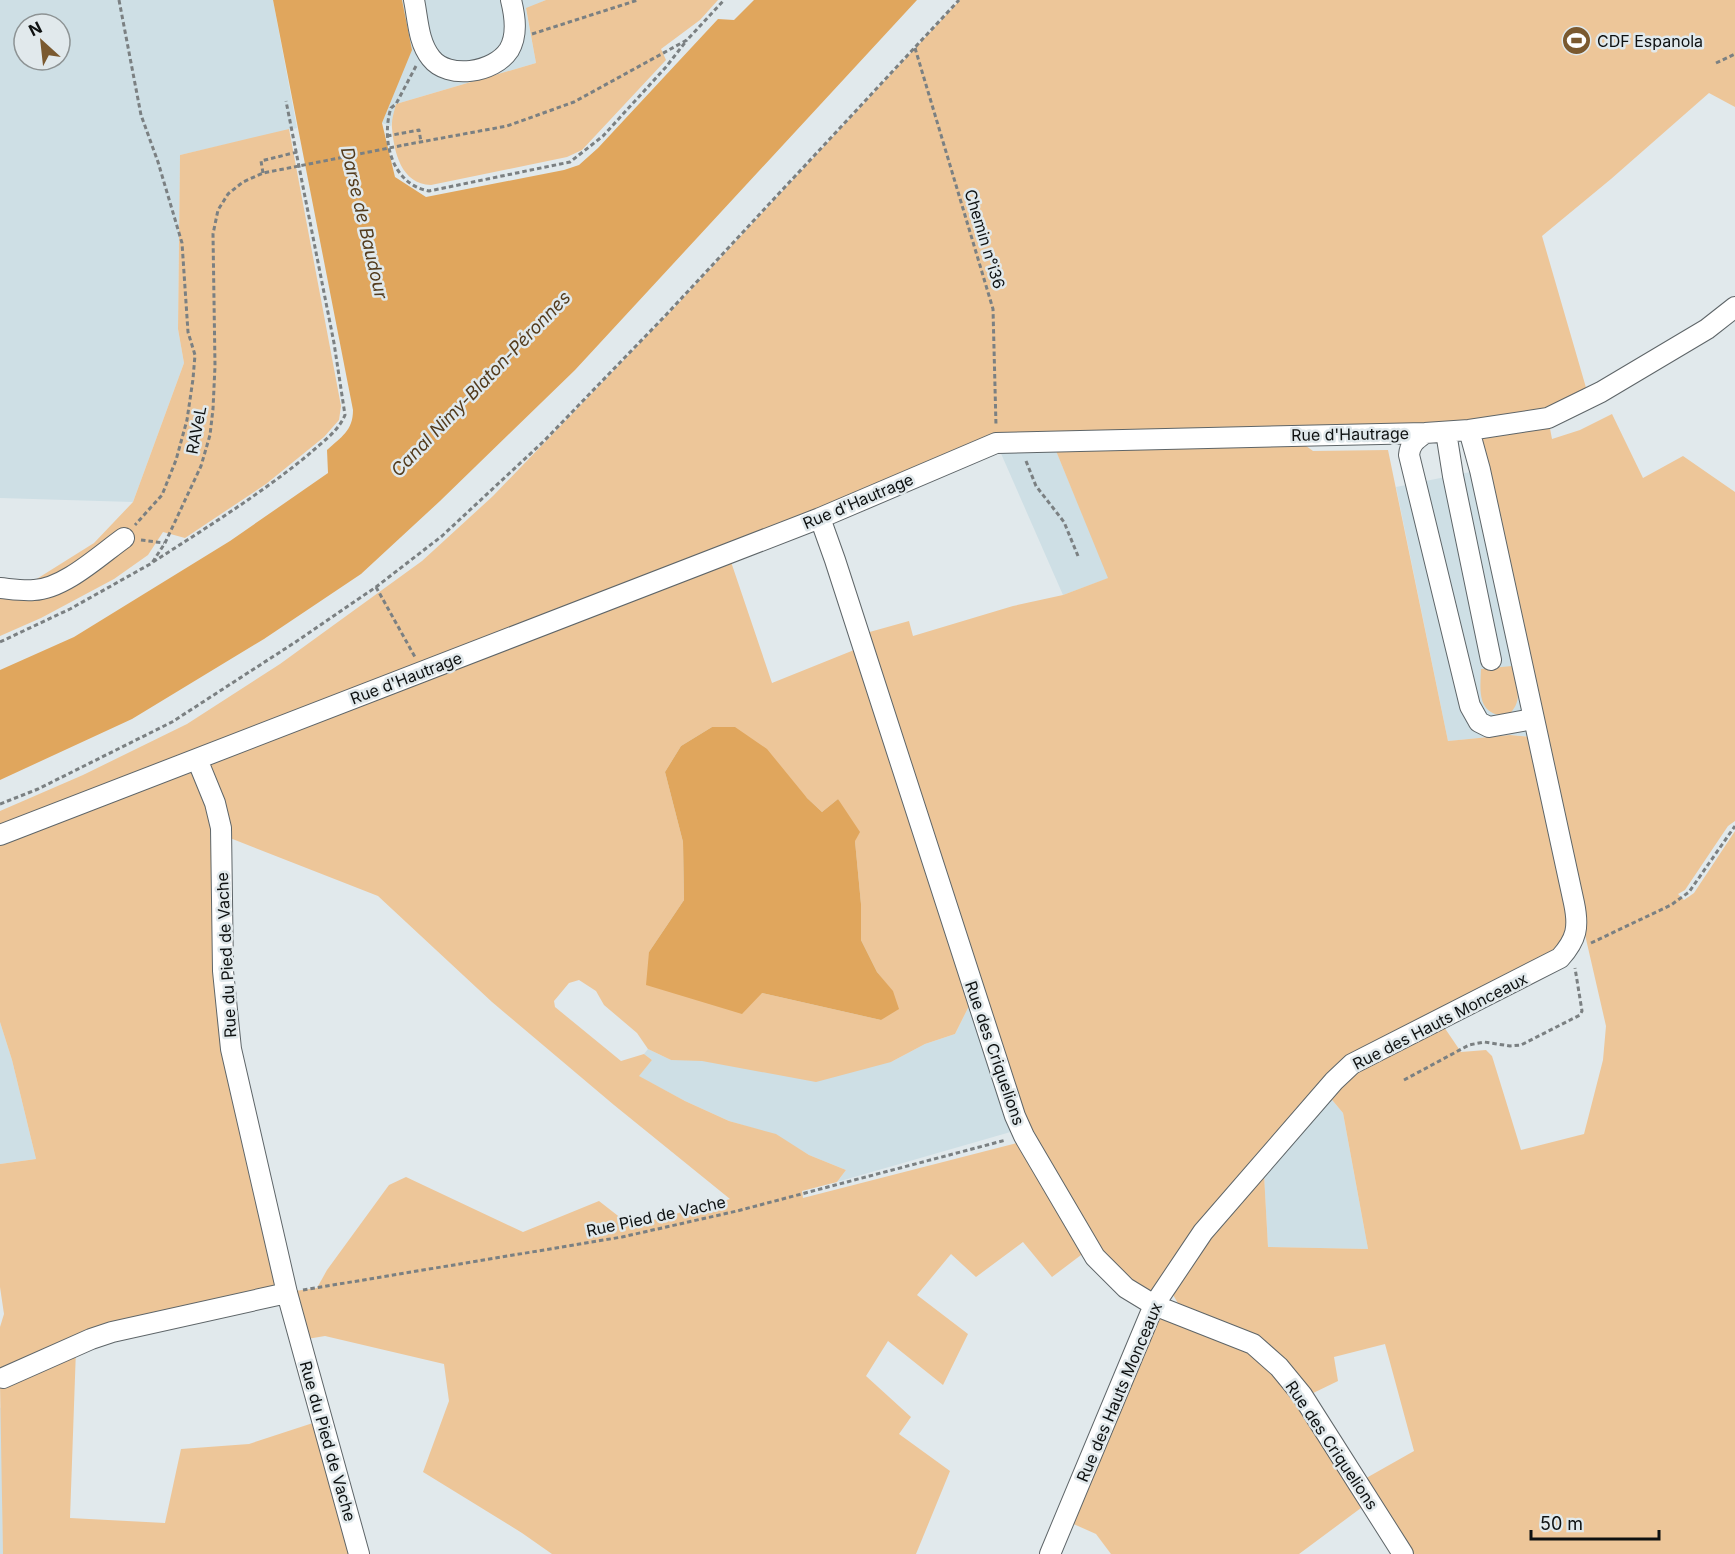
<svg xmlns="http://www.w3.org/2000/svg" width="1735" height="1554" font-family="Inter,sans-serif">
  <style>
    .built { fill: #cedfe5; fill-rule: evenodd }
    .green { fill: #edc699; fill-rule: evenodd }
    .water { fill: #e0a65d }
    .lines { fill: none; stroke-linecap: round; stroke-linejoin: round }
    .minor-casing { stroke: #5e6568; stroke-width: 22 }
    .path { stroke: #7b8082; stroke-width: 3; stroke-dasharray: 4.5 3; stroke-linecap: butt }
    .minor { stroke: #fff; stroke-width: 20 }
    .path-bridge { stroke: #7b8082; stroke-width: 3; stroke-dasharray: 4.5 3; stroke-linecap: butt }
    .labels { text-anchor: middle; stroke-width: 5; stroke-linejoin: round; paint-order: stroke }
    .poi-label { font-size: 16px; fill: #0e1111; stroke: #e1e9ec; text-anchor: start }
    .street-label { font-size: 16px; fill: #0e1111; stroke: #e1e9ec }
    .water-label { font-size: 18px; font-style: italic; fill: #533b1c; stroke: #e1e9ec }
  </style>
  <rect width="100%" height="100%" fill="#e1e9ec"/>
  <path class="built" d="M0,0H273L297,128L180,155L178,329L184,363L133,502L0,498ZM24,24H60V60H24Z
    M402,0H546L526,9L536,63L396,104L391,126L382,123L411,50Z
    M1054,446L1109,578L1063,595L999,449Z
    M1480,470L1537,737L1510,735L1448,741L1396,487Z
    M969,1006L990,1074L1014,1131L837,1182L846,1170L809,1155L776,1135L729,1121L685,1101L638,1076L652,1060L644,1054L648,1049L671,1060L891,1062L925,1044L955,1034Z
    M0,1022L12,1060L36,1159L0,1164Z
    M1328,1095L1343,1113L1368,1249L1268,1247L1264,1174Z
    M0,1407L2,1410L3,1554H0Z"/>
  <path class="green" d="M546,0H718L700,20L661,49L666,60L582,150L567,157L431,185C401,184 394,152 392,128C391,121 394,112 396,104L536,63L526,8Z
    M960,0H1735V107L1709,93L1611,179L1542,236L1587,391L1548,418L1552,439L1580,430L1612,414L1643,478L1683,456L1735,492V821L1728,826L1685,890L1678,894L1684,900L1694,893L1735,831V1554H1411L1361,1481L1414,1451L1385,1344L1334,1357L1338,1381L1307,1396L1282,1364L1180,1307L1172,1293L1175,1285L1222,1224L1264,1174L1268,1247L1368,1249L1343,1113L1328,1095L1345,1076L1442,1024L1461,1052L1486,1050L1492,1056L1521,1150L1584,1134L1603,1060L1606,1026L1469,430L1025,441L728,553L772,683L869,644L866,633L909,621L913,636L1013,606L1063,595L1108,578L1054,446L1302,443L1313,451L1388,450L1448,741L1510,735L1532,737L1571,920L1563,947L1350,1057L1157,1287L1150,1291L1143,1290L1108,1263L1022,1111L983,1000L969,1006L955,1034L925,1044L891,1062L816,1082L702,1061L671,1060L648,1049L637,1033L604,1005L596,991L579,980L569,983L554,1001L555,1007L621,1061L644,1054L652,1060L639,1076L685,1101L729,1121L776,1134L809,1155L846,1170L837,1182L802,1191L803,1198L1021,1142L1085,1252L1052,1277L1023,1242L976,1277L951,1254L917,1295L968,1334L943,1385L888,1341L866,1376L911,1417L899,1434L950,1471L916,1554H552L522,1533L423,1472L449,1401L444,1364L325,1336L307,1339L295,1291L317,1288L327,1270L389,1185L406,1177L523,1232L599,1201L631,1226L730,1199L614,1105L492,1002L378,896L230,838L210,823L213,914L279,1286L91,1330L0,1369V1327L4,1314L0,1287V1164L36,1159L12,1060L0,1022V811L83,775L187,724L280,664L422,561L493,496L673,309ZM712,727L807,798L822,812L838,799L855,841L861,904V940L877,972L893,992L881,1020L762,993L649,952L684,900L683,842L665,772L681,746Z
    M289,129L341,406L339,420L324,437L266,484L185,538L163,532L148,555L114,579L41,618L0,636V593H34L35,580L94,543L133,502L184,363L178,329L180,155Z
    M1512,666C1516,686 1525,701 1507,716C1477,715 1480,692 1481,669Z
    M1164,1315L1265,1358L1365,1505L1299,1554H1111L1096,1534L1069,1522L1158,1318Z
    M76,1349L70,1518L165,1523L181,1449L249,1444L316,1422L353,1554H3L0,1383Z"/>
  <path class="water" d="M273,0H402L412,50L382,123L395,177L426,197L564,170L579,165L598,148L718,19L734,20L754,0H917L575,370L440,501L361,574L264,639L132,719L0,780V670L74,637L230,541L328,473L327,450C341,437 353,431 353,410Z
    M712,727H735L767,749L807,798L822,812L838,799L860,832L855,841L861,904V940L877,972L893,991L899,1009L881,1020L762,993L742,1014L646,985L649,952L684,900L683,842L665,772L681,746Z"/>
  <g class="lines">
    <defs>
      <path id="minor" d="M414,0C418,19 418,42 431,58C448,80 494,73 509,50C518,35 515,16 511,0
        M1446,432L1453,476L1491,660
        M1425,433C1417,439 1410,443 1409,455L1470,706L1479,722L1489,727L1533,719
        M820,518L835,560L1015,1116L1024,1136L1095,1257L1126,1288L1154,1305L1253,1344L1279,1367L1302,1395L1403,1554
        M0,588C11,589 23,591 34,590C64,589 100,555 124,538
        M197,759L215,803L221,828L223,971L231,1049L287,1293L359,1554
        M0,835L820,518L996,443L1425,433L1469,430L1548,418L1601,392L1707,329L1735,307
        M3,1378L91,1339L112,1332L287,1293
        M1050,1554L1154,1305L1203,1232L1334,1081L1352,1064L1560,958C1577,939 1579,927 1574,903L1480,470L1469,430"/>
    </defs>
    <use href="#minor" class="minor-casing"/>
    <path class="path" d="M119,0L141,115L158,162L182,243L188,332L195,355L193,379L187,420L176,460L162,495L135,525
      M532,34L638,0
      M915,48L993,309L996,426
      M1716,63L1735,54
      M416,66L396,104L391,108C381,139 391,184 429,191L570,162L603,136L666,67L687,40
      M387,136L419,130L421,142
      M404,145L507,126L574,102L687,40L724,0
      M263,173L261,161L297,152
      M1026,461L1036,486L1064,522L1078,556
      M141,540L164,543
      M153,562C206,528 259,495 308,455C321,443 338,432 345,415L334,343L286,101
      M376,587L415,657
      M0,642L70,609L152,563L165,543L201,466L210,435L213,409L215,366L213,234L218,210L228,194L243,182L263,173L294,167
      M0,804L38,789L172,722L294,643L376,587L442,536L544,441L664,317L959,0
      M1591,943L1671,905L1689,892L1735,826
      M1404,1080L1469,1045L1484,1042L1510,1046L1521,1045L1580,1015L1582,1011L1575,968
      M303,1290L622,1237L737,1211L1006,1140"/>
    <use href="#minor" class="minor"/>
    <path class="path-bridge" d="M294,167L404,145"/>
  </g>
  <defs>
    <symbol id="stadium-disc" viewBox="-11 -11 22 22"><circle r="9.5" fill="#7a592f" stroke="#e1e9ec"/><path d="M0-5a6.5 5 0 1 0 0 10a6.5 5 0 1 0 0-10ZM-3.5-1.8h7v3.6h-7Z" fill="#fff"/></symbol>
  </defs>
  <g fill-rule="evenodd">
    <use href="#stadium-disc" x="1560" y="24" width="33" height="33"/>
  </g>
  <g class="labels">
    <g class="poi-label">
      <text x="1597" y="47">CDF Espanola</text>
    </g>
    <g class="street-label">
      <text transform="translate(985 239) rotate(73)" y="6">Chemin n°i36</text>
      <text transform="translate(196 430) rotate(-79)" y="6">RAVeL</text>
      <text transform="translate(1350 434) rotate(-1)" y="6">Rue d'Hautrage</text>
      <text transform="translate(858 501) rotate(-23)" y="6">Rue d'Hautrage</text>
      <text transform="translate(406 678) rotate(-21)" y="6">Rue d'Hautrage</text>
      <text transform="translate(226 955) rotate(-93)" y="6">Rue du Pied de Vache</text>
      <text transform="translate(1440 1021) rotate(-27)" y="6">Rue des Hauts Monceaux</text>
      <text transform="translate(995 1053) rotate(71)" y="6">Rue des Criquelions</text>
      <text transform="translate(656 1216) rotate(-12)" y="6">Rue Pied de Vache</text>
      <text transform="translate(1119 1392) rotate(-67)" y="6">Rue des Hauts Monceaux</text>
      <text transform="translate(328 1441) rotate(74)" y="6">Rue du Pied de Vache</text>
      <text transform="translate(1332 1445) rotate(56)" y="6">Rue des Criquelions</text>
    </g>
    <g class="water-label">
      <text transform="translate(364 223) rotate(77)" y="6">Darse de Baudour</text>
      <text transform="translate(481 384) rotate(-46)" y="6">Canal Nimy-Blaton-Péronnes</text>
    </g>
  </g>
  <g transform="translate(42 42) rotate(333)"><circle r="28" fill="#e1e9ec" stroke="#8d9394" stroke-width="1.5"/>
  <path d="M0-4.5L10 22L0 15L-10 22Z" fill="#7a592f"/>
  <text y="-9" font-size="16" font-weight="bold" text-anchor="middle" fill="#0e1111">N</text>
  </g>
  <path d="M1531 1530v9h128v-9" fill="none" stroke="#0e1111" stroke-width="3"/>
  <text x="1540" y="1530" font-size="18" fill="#0e1111" stroke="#e1e9ec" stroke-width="4.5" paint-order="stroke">50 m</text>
</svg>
